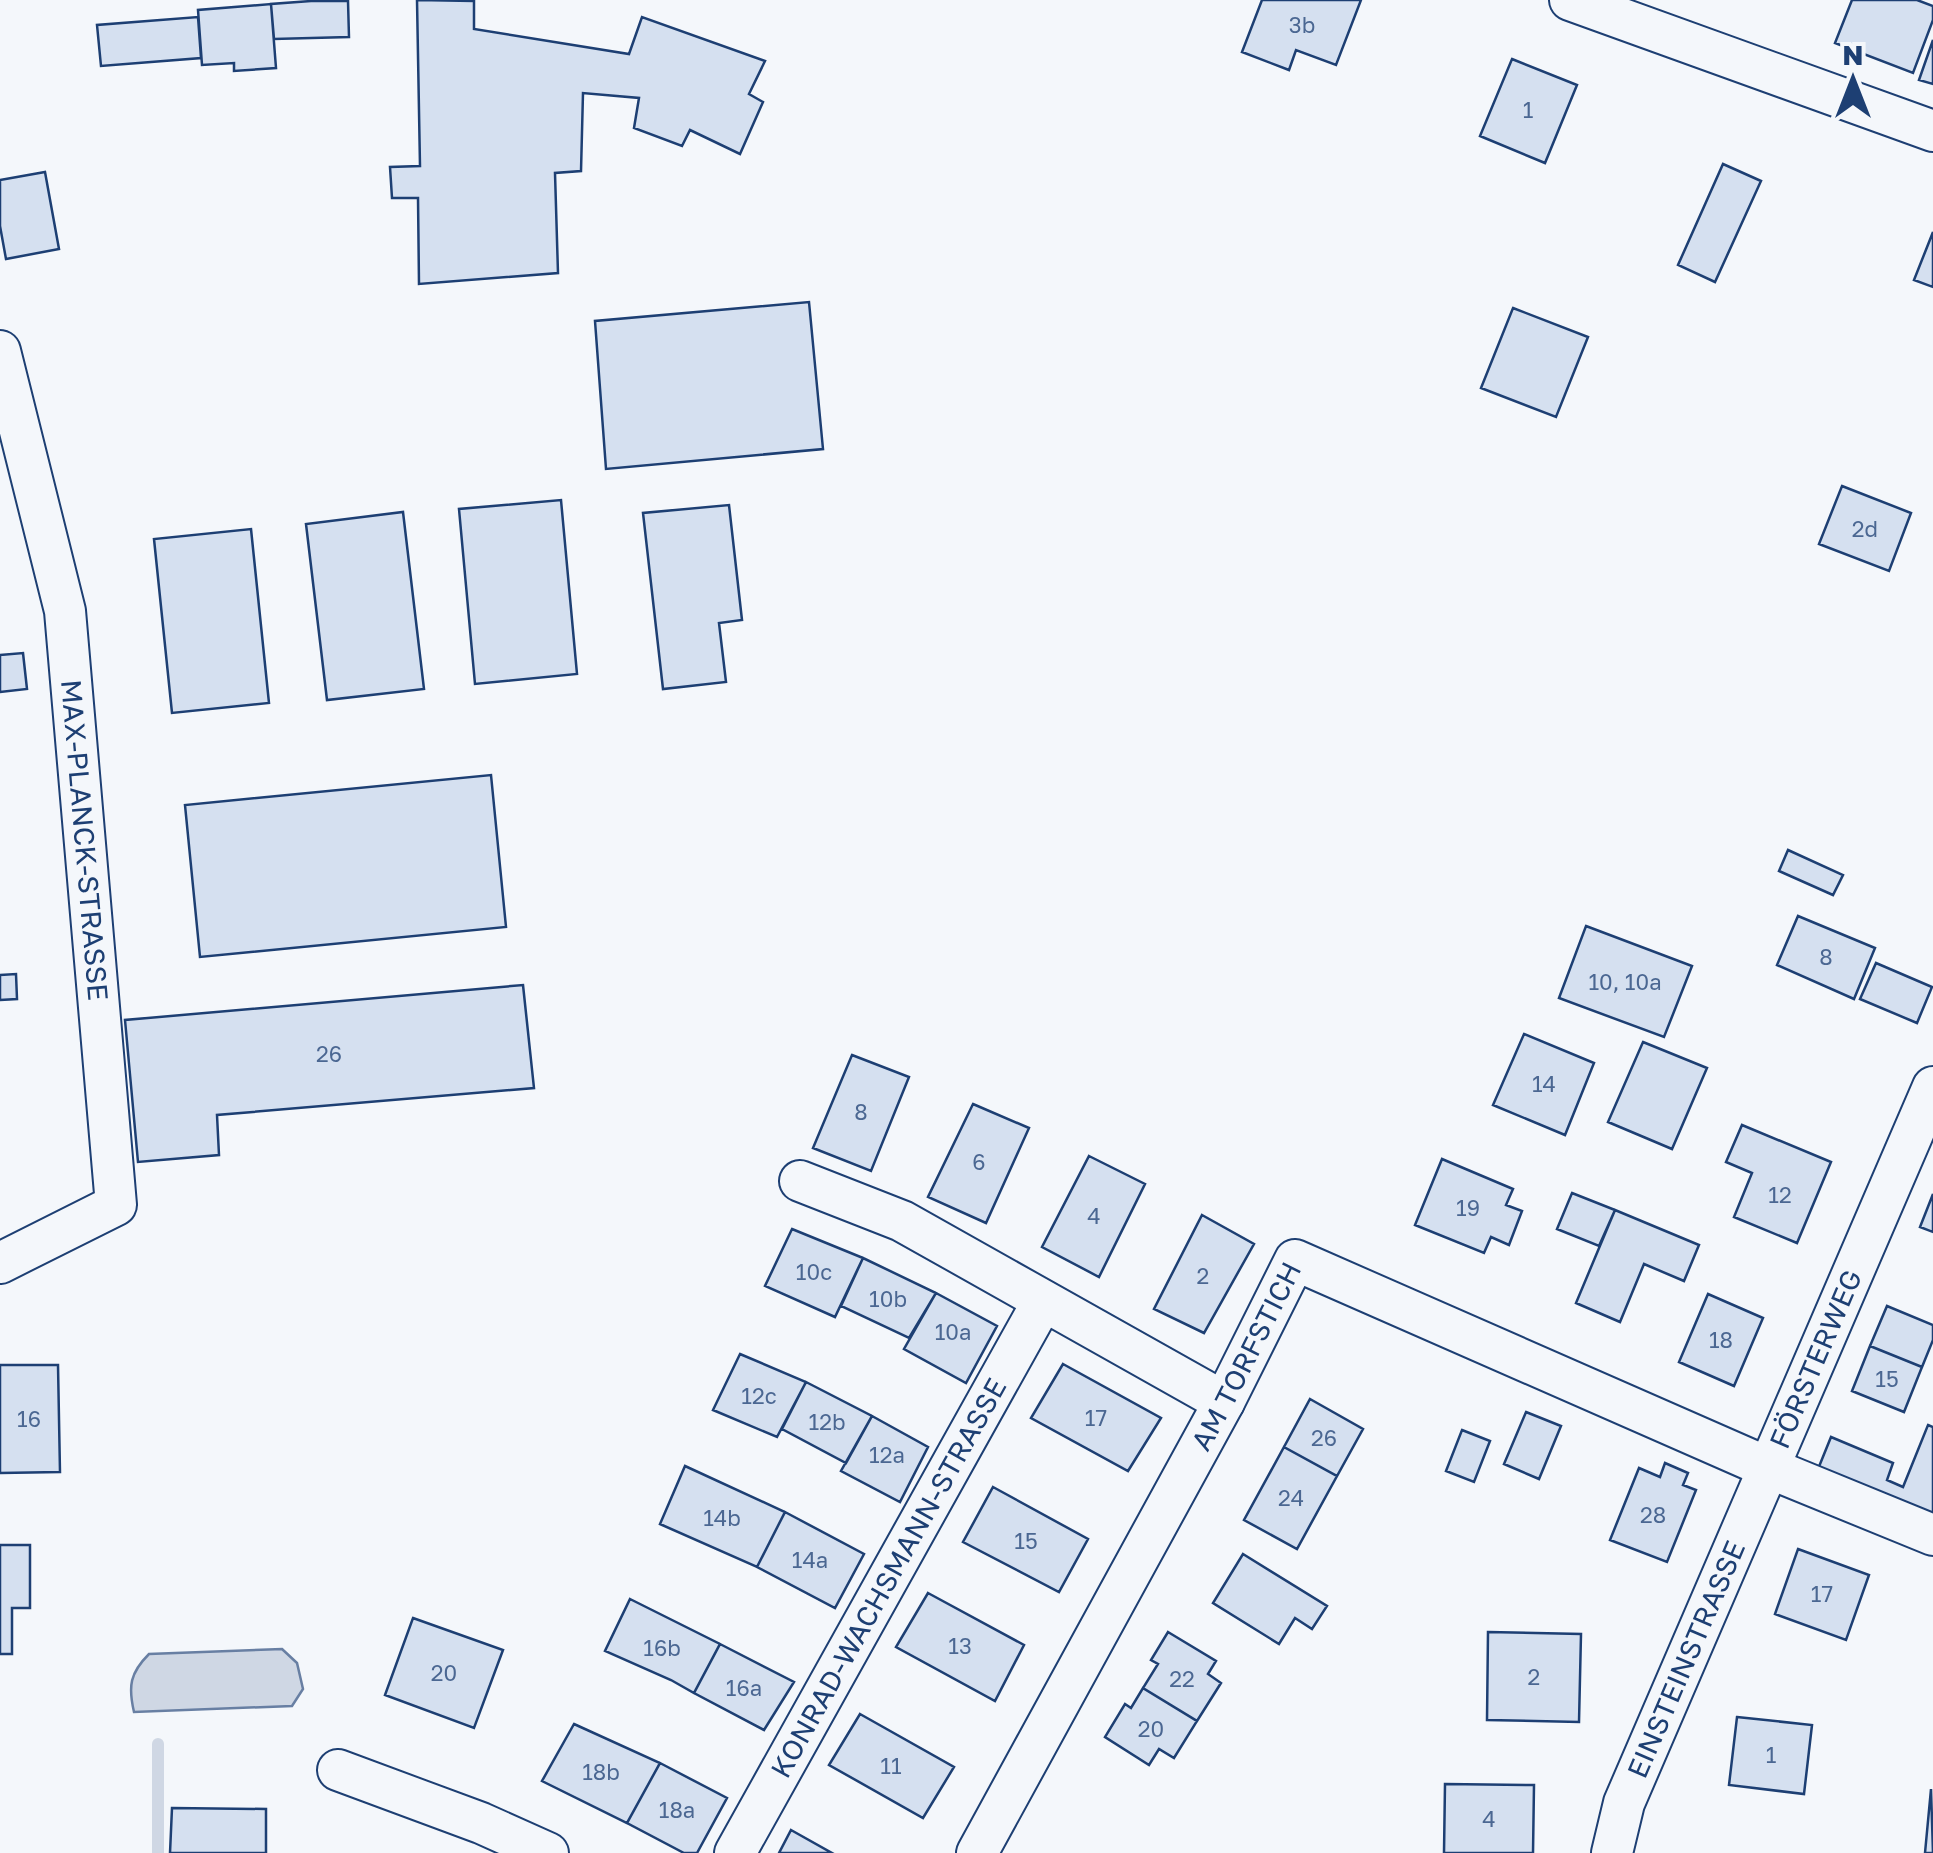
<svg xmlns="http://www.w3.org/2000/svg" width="1933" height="1853" font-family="'Golos Text',sans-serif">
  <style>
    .water { fill: #cfd7e4; stroke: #687fa3; stroke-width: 2.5 }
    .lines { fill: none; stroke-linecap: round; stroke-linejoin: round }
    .stream { stroke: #cfd7e4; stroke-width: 12 }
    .building { fill: #d5e0f0; stroke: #1d3f73; stroke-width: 2.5 }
    .minor-casing { stroke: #1d3f73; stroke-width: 44 }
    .minor { stroke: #f4f7fb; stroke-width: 40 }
    .labels { text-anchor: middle; stroke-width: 8; stroke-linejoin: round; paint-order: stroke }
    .number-label { font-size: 22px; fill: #4b6792 }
    .street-label { font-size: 28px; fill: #1d3f73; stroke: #f4f7fb }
  </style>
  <rect width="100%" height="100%" fill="#f4f7fb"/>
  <path class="water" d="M282,1649L297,1663L303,1689L292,1706L134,1712C128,1686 130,1673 149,1654Z"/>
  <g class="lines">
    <path class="stream" d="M158,1744V1853"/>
  </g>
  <path class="building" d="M417,0L474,1V29L629,54L642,17L765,61L749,94L763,102L740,154L690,130L682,146L634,128L639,98L583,93L581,171L555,173L558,273L419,284L418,198H392L390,167L420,166Z
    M1262,0H1361L1336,65L1296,50L1289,70L1242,52Z
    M1852,0H1917L1933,6V20L1913,73L1835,43Z
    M311,1H348L349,37L274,39L271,4Z
    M271,4L276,68L234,71V63L202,65L198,10Z
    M198,17L201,58L101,66L97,25Z
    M1933,40V84L1919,80Z
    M1512,59L1577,85L1545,163L1480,136Z
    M1723,164L1761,181L1715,282L1678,265Z
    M45,172L59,249L6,259L0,226V180Z
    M1933,232V287L1914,280Z
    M809,302L823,449L606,469L595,321Z
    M1513,308L1588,337L1556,417L1481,388Z
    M1842,486L1911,513L1889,571L1819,544Z
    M561,500L577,674L475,684L459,509Z
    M729,505L742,620L719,623L726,682L663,689L643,513Z
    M403,512L424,689L327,700L306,524Z
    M251,529L269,703L172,713L154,539Z
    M23,653L27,689L0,692V655Z
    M491,775L506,927L200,957L185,805Z
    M1788,850L1843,875L1833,895L1779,871Z
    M1798,916L1875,948L1854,999L1777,965Z
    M1586,926L1692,966L1664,1037L1559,998Z
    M1876,963L1932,987L1917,1023L1860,999Z
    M16,974L17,999L0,1000V975Z
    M523,985L534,1088L217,1115L219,1155L138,1162L125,1020Z
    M1524,1034L1594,1063L1565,1135L1493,1105Z
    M1643,1042L1707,1068L1672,1149L1608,1122Z
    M852,1055L909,1077L871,1171L813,1148Z
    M973,1104L1029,1128L986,1223L928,1197Z
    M1742,1125L1831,1162L1797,1243L1734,1217L1752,1173L1726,1162Z
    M1089,1156L1145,1184L1099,1277L1042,1247Z
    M1442,1159L1513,1189L1506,1205L1522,1211L1509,1245L1491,1237L1484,1253L1415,1225Z
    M1572,1193L1615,1210L1599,1246L1557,1229Z
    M1933,1194V1232L1920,1227Z
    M1615,1210L1699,1245L1684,1281L1644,1264L1620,1322L1576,1303Z
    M1202,1215L1254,1244L1204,1333L1154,1309Z
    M792,1229L863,1258L835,1317L765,1286Z
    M863,1258L936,1293L909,1338L841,1306Z
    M936,1293L997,1326L966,1383L904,1349Z
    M1708,1294L1763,1318L1734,1386L1679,1362Z
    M1887,1306L1933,1325V1340L1922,1367L1870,1346Z
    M1870,1346L1922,1367L1904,1412L1852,1391Z
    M740,1354L806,1382L777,1437L713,1410Z
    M1063,1364L1161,1418L1128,1471L1031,1418Z
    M0,1365H58L60,1472L0,1473Z
    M806,1382L872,1416L846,1463L782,1429Z
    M1310,1399L1363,1429L1337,1476L1284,1447Z
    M1526,1412L1561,1426L1539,1479L1504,1464Z
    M872,1416L928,1447L900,1502L841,1471Z
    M1928,1425L1933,1427V1521L1816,1474L1831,1437L1893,1463L1887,1480L1903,1487Z
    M1462,1430L1490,1441L1474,1482L1446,1471Z
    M1284,1447L1337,1476L1297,1549L1244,1520Z
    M1665,1463L1688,1473L1683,1485L1696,1490L1667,1562L1610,1540L1639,1468L1660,1477Z
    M685,1466L785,1512L757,1567L660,1524Z
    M993,1487L1088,1539L1059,1592L963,1542Z
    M785,1512L864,1554L835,1608L757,1567Z
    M0,1545H30V1608H12V1654H0Z
    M1798,1549L1869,1575L1846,1640L1775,1614Z
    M1243,1554L1327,1606L1312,1629L1295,1618L1279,1644L1213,1603Z
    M928,1593L1024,1645L995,1701L896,1647Z
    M630,1599L720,1644L694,1693L671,1680L605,1651Z
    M413,1618L503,1650L474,1728L385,1695Z
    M1168,1632L1216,1661L1208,1674L1221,1683L1197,1721L1143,1688L1158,1664L1151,1660Z
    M1488,1632L1581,1634L1579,1722L1487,1720Z
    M720,1644L794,1682L764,1730L694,1693Z
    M1143,1688L1197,1721L1174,1758L1159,1749L1149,1765L1105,1737L1125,1704L1131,1708Z
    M860,1714L954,1767L923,1818L829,1765Z
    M1737,1717L1812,1725L1804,1794L1729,1785Z
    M574,1724L660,1763L627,1823L542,1781Z
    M660,1763L727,1798L697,1853H684L627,1823Z
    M1445,1784L1534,1785L1533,1853H1444Z
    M1931,1789L1933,1853H1925Z
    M172,1808L266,1809V1853H170Z
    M791,1830L832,1853H779Z"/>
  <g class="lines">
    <defs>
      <g id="minor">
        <path d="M1570,0L1933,131"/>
        <path id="s1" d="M0,351L65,611L116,1205L0,1263"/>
        <path d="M800,1181L902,1221L1224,1402"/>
        <path d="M338,1770L481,1823L548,1853"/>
        <path id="s2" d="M735,1853L1043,1301"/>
        <path id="s3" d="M977,1853L1224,1402L1295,1260L1769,1468L1933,1535"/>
        <path id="s4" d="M1612,1853L1624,1803L1933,1087"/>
      </g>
    </defs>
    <use href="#minor" class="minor-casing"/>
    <use href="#minor" class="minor"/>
  </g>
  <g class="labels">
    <g class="number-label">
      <text x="1302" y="33">3b</text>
      <text x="1528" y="118">1</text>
      <text x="1865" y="537">2d</text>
      <text x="1826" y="965">8</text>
      <text x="1625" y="990">10, 10a</text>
      <text x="329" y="1062">26</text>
      <text x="1544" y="1092">14</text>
      <text x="861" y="1120">8</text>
      <text x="979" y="1170">6</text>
      <text x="1780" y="1203">12</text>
      <text x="1468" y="1216">19</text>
      <text x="1094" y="1224">4</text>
      <text x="814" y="1280">10c</text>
      <text x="1203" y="1284">2</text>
      <text x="888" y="1307">10b</text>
      <text x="953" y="1340">10a</text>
      <text x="1721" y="1348">18</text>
      <text x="1887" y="1387">15</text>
      <text x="759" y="1404">12c</text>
      <text x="1096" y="1426">17</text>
      <text x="29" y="1427">16</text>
      <text x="827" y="1430">12b</text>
      <text x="1324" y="1446">26</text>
      <text x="887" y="1463">12a</text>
      <text x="1291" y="1506">24</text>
      <text x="1653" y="1523">28</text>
      <text x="722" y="1526">14b</text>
      <text x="1026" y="1549">15</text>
      <text x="810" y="1568">14a</text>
      <text x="1822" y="1602">17</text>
      <text x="960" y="1654">13</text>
      <text x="662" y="1656">16b</text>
      <text x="444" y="1681">20</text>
      <text x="1534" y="1685">2</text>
      <text x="1182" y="1687">22</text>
      <text x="744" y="1696">16a</text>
      <text x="1151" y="1737">20</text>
      <text x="1771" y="1763">1</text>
      <text x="891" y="1774">11</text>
      <text x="601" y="1780">18b</text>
      <text x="677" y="1818">18a</text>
      <text x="1489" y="1827">4</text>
    </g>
    <g class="street-label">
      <text dy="10" stroke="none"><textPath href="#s1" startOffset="498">MAX-PLANCK-STRASSE</textPath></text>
      <text dy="10" stroke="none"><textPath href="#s4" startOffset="535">FÖRSTERWEG</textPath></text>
      <text dy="10" stroke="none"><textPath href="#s3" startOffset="565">AM TORFSTICH</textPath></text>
      <text dy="10" stroke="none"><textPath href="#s2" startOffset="315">KONRAD-WACHSMANN-STRASSE</textPath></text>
      <text dy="10" stroke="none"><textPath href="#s4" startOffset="208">EINSTEINSTRASSE</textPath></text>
    </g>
  </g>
  <g transform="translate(1853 80)" stroke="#f4f7fb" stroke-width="8" paint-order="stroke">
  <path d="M0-8L18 38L0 25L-18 38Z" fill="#1d3f73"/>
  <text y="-15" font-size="28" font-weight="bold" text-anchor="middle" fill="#1d3f73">N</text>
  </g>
</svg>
